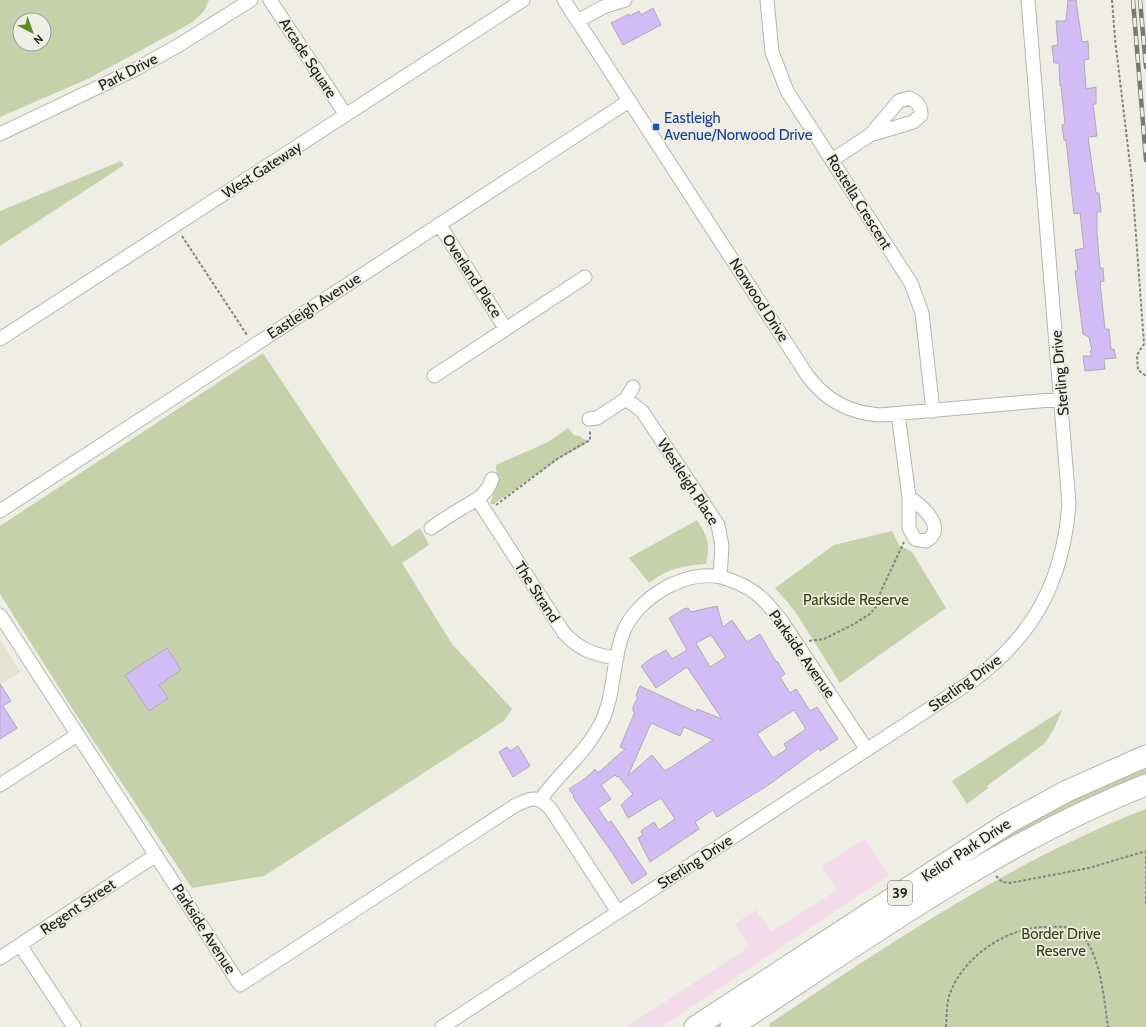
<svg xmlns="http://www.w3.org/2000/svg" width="1146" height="1027" font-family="Cabin,sans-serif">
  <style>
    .built { fill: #e5e2d1 }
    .industrial { fill: #f2dce9 }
    .green { fill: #c6d0aa; fill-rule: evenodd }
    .building { fill: #d1bcf5; stroke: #aeabb3; fill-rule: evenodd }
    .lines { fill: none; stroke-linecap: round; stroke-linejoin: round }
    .minor-casing { stroke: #b7b5ac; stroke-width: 15 }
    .primary-casing { stroke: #b7b5ac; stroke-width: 23 }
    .path { stroke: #84837d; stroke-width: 2; stroke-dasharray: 3 2; stroke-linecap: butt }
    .minor { stroke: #fff; stroke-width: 13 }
    .primary { stroke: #fff; stroke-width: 21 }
    .rail-casing { stroke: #797872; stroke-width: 4.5 }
    .rail { stroke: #efeee4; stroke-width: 3; stroke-dasharray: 9; stroke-linecap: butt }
    .transit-dot { fill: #1a4fb4; stroke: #efeee4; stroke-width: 1.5 }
    .labels { text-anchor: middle; stroke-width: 3.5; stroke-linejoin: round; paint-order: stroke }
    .shield { fill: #efeee4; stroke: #5e5e58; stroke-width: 1 }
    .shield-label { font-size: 14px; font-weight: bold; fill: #20201c }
    .street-label { font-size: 15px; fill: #20201c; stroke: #efeee4 }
    .transit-label { font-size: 15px; fill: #164399; stroke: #efeee4; text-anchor: start }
    .park-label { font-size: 15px; fill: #353f12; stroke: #efeee4 }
  </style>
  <rect width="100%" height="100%" fill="#efeee4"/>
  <path class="built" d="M0,639L20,672L0,685Z"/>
  <path class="industrial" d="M865,839L889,875L661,1027H626L749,947L735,924L756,910L771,932L837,890L822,866Z"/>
  <path class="green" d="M0,0H209L204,11L193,22L90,78L0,117ZM20,20H44V44H20Z
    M121,161L124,165L0,246V211Z
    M263,353L392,547L420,528L429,545L402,563L452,644L512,709L504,721L264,876L192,888L75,713L0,594V526Z
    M568,428L574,435L579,436L589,442L560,458L494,504H490L497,481L496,465L548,442Z
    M697,520C707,535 711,545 706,564C685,565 666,569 649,583L629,558Z
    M892,531L899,545L912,552L946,608L840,683L795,611L775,588L834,545Z
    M1062,710L1054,729L1044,744L987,786L988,788L967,804L952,781Z
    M1146,769V779L913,901L719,1027H707L955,866L1097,784Z
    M1146,809V1027H771L769,1024C889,944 1011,861 1146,809Z"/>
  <path class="building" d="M1068,0H1076L1082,42L1088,41L1089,59L1084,60L1086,89L1096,87V104H1093L1097,136L1088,137L1096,193H1099L1101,212H1097V233L1100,268H1103L1104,281L1100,282L1105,329H1109L1111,349H1114L1116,358L1104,359L1105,369L1085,371L1083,356H1092L1090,351H1092L1089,337L1083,334L1075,271L1078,270L1075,250L1084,248L1080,213L1074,214L1066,140H1064L1062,125L1065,124L1061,86H1060L1059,63H1054L1052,46L1058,45L1056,21H1066Z
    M653,8L661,25L623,45L611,23L629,14L630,16L639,11L641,15Z
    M717,606L723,627L732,620L747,642L760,634L776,662L777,661L785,674L780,677L790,693L796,689L810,711L817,707L838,739L820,751L819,748L770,784L717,817L713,810L695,822L699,829L650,862L638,838L643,835L641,831L654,822L659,830L675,819L661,798L628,818L621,805L633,794L618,776L617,777L615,775L601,785L611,799L598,808L608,823L611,821L647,874L632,884L613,854L573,797L574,796L569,789L586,778L595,769L598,773L625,749L620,747L635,712L633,711V707L638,697L636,696L640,686L696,712L697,709L722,719L687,667L656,688L641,666L650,659L666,650L672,659L687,650L669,618L684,609L688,608L691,612ZM711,635L726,657L710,667L696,643ZM794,710L806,729L784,744L787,749L773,758L757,734ZM651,723L680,736L684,727L713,740L665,771L652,755L628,776Z
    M167,648L181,670L159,685L168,698L149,711L125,675Z
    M0,684L11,701L3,706L17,728L0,739Z
    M518,746L530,766L513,777L499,752L507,747L510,751Z"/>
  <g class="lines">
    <defs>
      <path id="minor" d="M270,0L346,115
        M564,0L807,375C825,400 849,413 880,415L1062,399
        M767,0L772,52L787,91L911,283L922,313L933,411
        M578,21L603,7L625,0
        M0,134L136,69L179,45L251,0
        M832,160L870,135L913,122L921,115C921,106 918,102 909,98L899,101L870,135
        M439,224L505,328
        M0,339L523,0
        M434,376L585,277
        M626,399L642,411L718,525L722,546L720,577
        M898,414L909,497V528L915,539L926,541C948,528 922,506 909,497
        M589,419L597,418L626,399L633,387
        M478,500L564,633C580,650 594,655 617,658
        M0,511L629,101
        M431,528C441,521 452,514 462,508C476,500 487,495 492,479
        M0,615L240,985L516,805C532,798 536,795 550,808L618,912
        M0,785L77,735
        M541,799C560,772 587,752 602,721C615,693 612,662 623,633C636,599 684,569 721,577C729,579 738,583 746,587C760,594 771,608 781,620L867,750
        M20,945L74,1027
        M0,958L156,855
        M442,1027L975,679C1036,633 1063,579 1069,504L1028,0"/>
      <path id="primary" d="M695,1027L1008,823L1067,791L1146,756
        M731,1027C865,940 996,844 1146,785"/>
    </defs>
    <use href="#minor" class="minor-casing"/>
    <use href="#primary" class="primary-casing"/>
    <path class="path" d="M1112,0L1115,39L1132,181L1144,344L1137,355L1138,370L1146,376
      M182,236L247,335
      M496,505L557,459L590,440V431
      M809,641L824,639L854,624L870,614L876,607L881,591L904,542
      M1146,851V906
      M996,876L1002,882L1010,883L1089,868L1146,851
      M946,1027C947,1016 946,1001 951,991C965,956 1006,928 1044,927C1054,927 1067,925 1076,931C1101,947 1104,1001 1108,1027"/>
    <use href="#minor" class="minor"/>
    <use href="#primary" class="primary"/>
    <defs>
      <path id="rail" d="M1133,0L1146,160
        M1140,0L1146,67"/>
    </defs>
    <use href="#rail" class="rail-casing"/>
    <use href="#rail" class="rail"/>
  </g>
  <rect class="transit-dot" x="652" y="123" width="8" height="8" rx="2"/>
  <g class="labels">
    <rect class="shield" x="888" y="881" width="24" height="24" rx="3"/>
    <g class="shield-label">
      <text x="900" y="898">39</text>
    </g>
    <g class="street-label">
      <text transform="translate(308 58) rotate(57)" y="5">Arcade Square</text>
      <text transform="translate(128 72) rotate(-27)" y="5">Park Drive</text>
      <text transform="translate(262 170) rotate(-33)" y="5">West Gateway</text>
      <text transform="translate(859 202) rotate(58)" y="5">Rostella Crescent</text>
      <text transform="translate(472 276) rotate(57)" y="5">Overland Place</text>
      <text transform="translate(759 300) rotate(57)" y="5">Norwood Drive</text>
      <text transform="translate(314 306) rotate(-33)" y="5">Eastleigh Avenue</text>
      <text transform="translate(1060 373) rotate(-95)" y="5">Sterling Drive</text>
      <text transform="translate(688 482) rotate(57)" y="5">Westleigh Place</text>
      <text transform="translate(537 592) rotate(57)" y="5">The Strand</text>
      <text transform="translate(802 654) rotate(55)" y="5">Parkside Avenue</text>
      <text transform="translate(965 683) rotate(-36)" y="5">Sterling Drive</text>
      <text transform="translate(966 850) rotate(-33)" y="5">Keilor Park Drive</text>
      <text transform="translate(695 862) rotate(-33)" y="5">Sterling Drive</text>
      <text transform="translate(78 907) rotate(-34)" y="5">Regent Street</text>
      <text transform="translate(204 929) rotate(57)" y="5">Parkside Avenue</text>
    </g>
    <g class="transit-label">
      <text x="664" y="123">Eastleigh<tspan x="664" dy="17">Avenue/Norwood Drive</tspan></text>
    </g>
    <g class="park-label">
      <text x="856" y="605">Parkside Reserve</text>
      <text x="1061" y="939">Border Drive<tspan x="1061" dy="17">Reserve</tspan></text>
    </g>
  </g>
  <g transform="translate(32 32) rotate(139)"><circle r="19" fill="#efeee4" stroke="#9c9c94"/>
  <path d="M0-3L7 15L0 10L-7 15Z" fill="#598c22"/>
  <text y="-6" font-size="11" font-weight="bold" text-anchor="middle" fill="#20201c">N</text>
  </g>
</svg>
